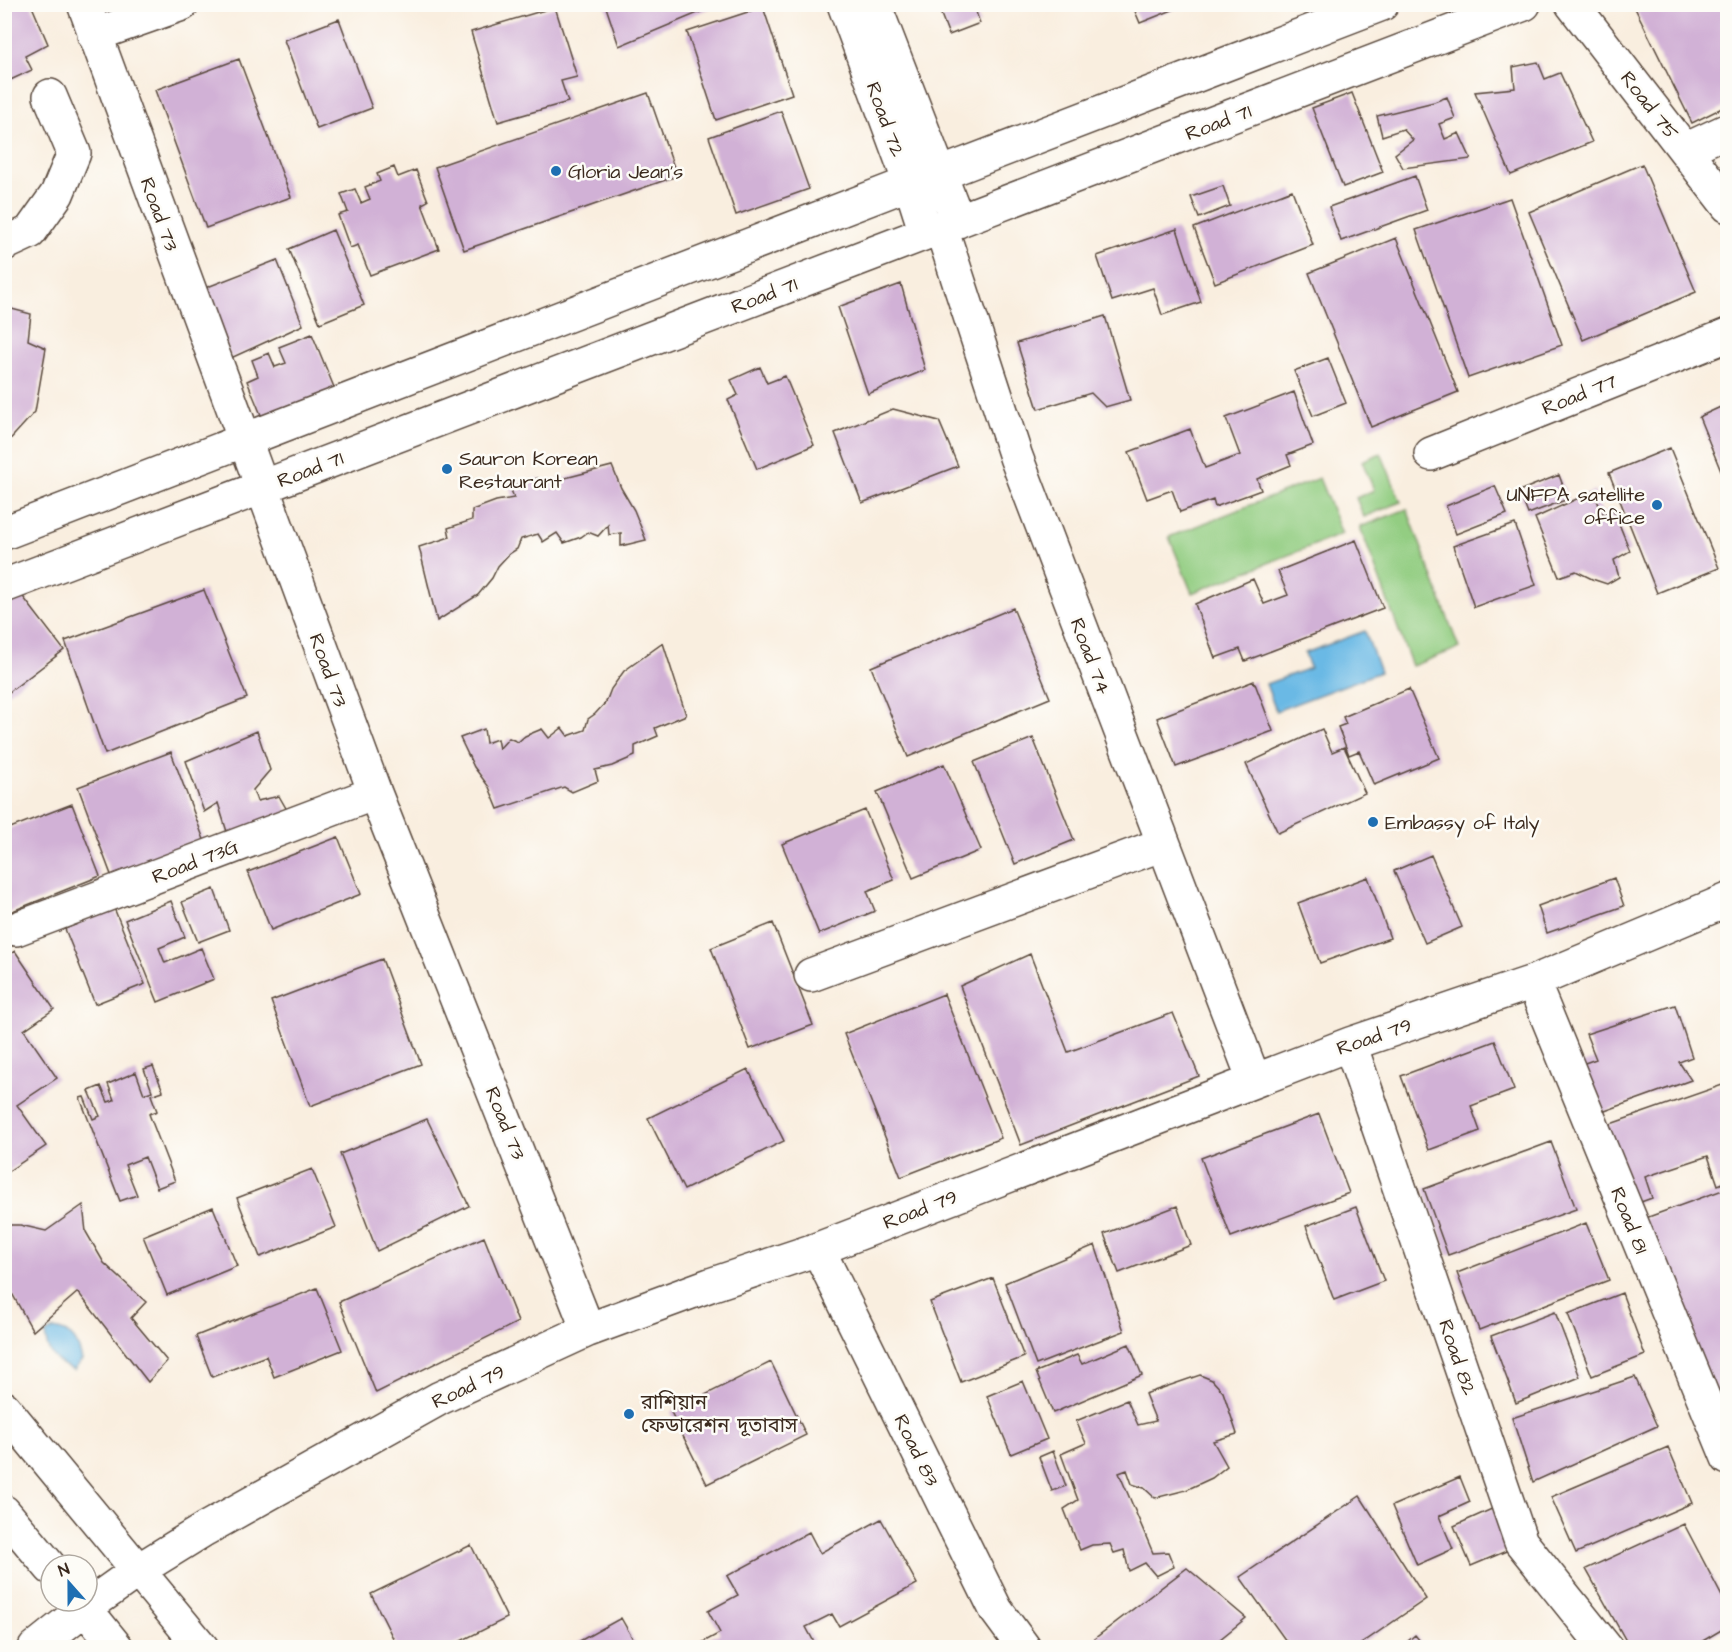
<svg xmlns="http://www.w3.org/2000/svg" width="1732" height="1652" font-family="'Architects Daughter','Noto Sans Bengali',sans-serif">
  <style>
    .green { fill: #93cd82; stroke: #677c50; stroke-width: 1.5 }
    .water { fill: #6bb9e5; stroke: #537282; stroke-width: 1.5 }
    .building { fill: #d1b1d6 }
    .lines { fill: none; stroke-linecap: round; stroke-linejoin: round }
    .minor-casing { stroke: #58473b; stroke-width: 36 }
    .minor { stroke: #fff; stroke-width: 33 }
    .poi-dot { fill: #1f6fb2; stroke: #fdfcf7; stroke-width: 2 }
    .labels { text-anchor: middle; stroke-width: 5; stroke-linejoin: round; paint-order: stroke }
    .street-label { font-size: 20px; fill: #3b2a1e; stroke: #fdfcf7 }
    .poi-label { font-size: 20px; fill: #3b2a1e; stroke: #fdfcf7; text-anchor: start }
  </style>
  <rect width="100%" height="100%" fill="#fdfcf7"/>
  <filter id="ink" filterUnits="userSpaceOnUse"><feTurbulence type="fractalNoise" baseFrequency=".0167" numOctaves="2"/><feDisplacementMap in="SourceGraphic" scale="12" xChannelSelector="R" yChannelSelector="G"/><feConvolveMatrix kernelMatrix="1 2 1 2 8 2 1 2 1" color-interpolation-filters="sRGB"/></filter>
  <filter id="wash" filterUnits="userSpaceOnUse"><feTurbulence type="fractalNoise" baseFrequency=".008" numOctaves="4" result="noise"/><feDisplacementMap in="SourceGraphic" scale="24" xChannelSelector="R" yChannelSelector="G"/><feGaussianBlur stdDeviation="1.35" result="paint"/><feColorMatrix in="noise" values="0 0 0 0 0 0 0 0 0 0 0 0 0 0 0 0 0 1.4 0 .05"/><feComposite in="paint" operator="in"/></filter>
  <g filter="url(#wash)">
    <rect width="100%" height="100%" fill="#f9eedf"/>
    <path class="green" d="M1381,453L1401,502L1364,517L1356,498L1374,490L1362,461Z
      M1319,478L1342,534L1192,593L1169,537Z
      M1407,509L1459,648L1412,666L1360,527Z"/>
    <path class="water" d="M1365,631L1380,672L1276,711L1266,684L1310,668L1305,653Z
      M54,1329C73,1332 78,1342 82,1360L74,1370C55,1363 47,1353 45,1334Z"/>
    <g id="blocks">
      <path class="building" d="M4,4H31L48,44L25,56L32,70L4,83Z
        M605,4H717V5L619,46Z
        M937,4H973L980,23L949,35Z
        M1132,4H1185V5L1140,23Z
        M1633,4H1728V105L1692,123Z
        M555,7L577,77L561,81L568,102L498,122L471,32Z
        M763,7L792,94L716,120L687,32Z
        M339,19L372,108L317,129L284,40Z
        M239,59L291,197L206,228L155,90Z
        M1538,62L1545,79L1560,73L1592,142L1511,175L1475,92L1515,88L1513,67Z
        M648,93L677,176L464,250L435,167Z
        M1352,93L1383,172L1343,187L1312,108Z
        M1447,97L1455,118L1439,124L1445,139L1459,133L1471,159L1403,168L1395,154L1413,140L1403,129L1382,136L1377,116L1434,102Z
        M781,111L809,189L736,215L709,137Z
        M1728,150V164L1722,154Z
        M1642,164L1696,292L1583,340L1529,212Z
        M394,167L398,177L416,170L428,201L422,204L439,249L370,275L358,245L350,248L338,215L348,212L341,194L355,189L361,203L370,199L365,187L380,181L377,174Z
        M1415,176L1427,210L1341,241L1329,207Z
        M1223,186L1230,206L1199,218L1191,197Z
        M1292,190L1313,245L1215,283L1194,228Z
        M1510,198L1562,345L1468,378L1416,230Z
        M1177,229L1201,302L1162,315L1153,288L1112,301L1097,256Z
        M333,230L364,305L320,323L289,249Z
        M1396,238L1458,392L1371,427L1309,273Z
        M277,260L303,325L231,358L205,288Z
        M901,284L925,370L868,394L838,307Z
        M4,307L31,314L28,340L46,348L35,412L4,446Z
        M1105,316L1130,400L1105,407L1091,393L1038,409L1017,343Z
        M312,334L336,392L264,422L247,381L258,376L252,360L269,353L275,367L286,363L279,347Z
        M1328,358L1346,403L1313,416L1294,371Z
        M760,367L767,383L785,376L814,445L757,469L728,400L738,395L731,380Z
        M1294,392L1313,445L1287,455L1291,465L1257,479L1261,490L1215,507L1213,500L1180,512L1172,490L1147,499L1129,452L1190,429L1205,468L1240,455L1226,418Z
        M1727,404V486L1699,417Z
        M893,409L939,421L958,466L862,503L835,433Z
        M1670,448L1719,568L1657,593L1609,473Z
        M612,466L621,488L634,510L646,540L621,546V533L609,535L608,525L598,536L588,532L581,537L564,543L557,533L543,542L538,534L521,539L517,549L509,554L498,566L492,578L478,595L437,621L419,547L450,537L448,528L472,520V510L496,501L514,498L510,487L538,478L546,483Z
        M1559,475L1568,499L1528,514L1519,491Z
        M1495,486L1507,514L1456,534L1446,506Z
        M1594,491L1602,514L1613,509L1630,551L1614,560L1619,577L1607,584L1592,579L1576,571L1559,577L1535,518Z
        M1515,524L1536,585L1474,607L1453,546Z
        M1356,540L1383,608L1245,661L1240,649L1215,658L1195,604L1253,579L1264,604L1288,595L1278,571Z
        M14,585L64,650L4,696V593Z
        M204,590L247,698L105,754L65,641Z
        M1013,608L1050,698L908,757L871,667Z
        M663,643L686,715L655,728L658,736L635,746V756L612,766L595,770L598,781L572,792L564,787L498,809L489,787L474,767L460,738L484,729L486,743L497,739L499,749L509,738L518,742L525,736L542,729L549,738L562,728L568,736L585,730L588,719L595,714L606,702L611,689L624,671Z
        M1254,681L1273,731L1176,767L1157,718Z
        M1409,689L1439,758L1374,785L1359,751L1349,755L1338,727L1346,724L1343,717Z
        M1322,729L1332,752L1344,747L1365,793L1278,833L1246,764Z
        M257,731L270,770L253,790L257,801L279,796L291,817L228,835L218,803L204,812L186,761Z
        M1033,738L1074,840L1015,864L974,762Z
        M171,752L206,845L113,880L78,787Z
        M944,764L981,850L913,878L877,792Z
        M72,804L100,876L5,914V830Z
        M865,810L894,880L867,891L875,911L819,934L782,844Z
        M338,837L361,894L271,930L248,872Z
        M1431,855L1462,927L1425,943L1394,871Z
        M1368,877L1390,938L1320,963L1298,903Z
        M1614,878L1624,906L1547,933L1538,906Z
        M214,889L229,930L198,942L182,902Z
        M171,901L185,937L159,948L165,963L201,948L214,979L158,1002L125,920Z
        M114,908L145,984L95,1004L65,929Z
        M773,923L813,1025L750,1049L711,948Z
        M15,951L54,1009L24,1030L57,1078L17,1105L46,1146L4,1174V958Z
        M1030,954L1068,1052L1173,1013L1199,1076L1021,1145L960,986Z
        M382,959L421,1064L310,1106L271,1001Z
        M944,994L1001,1138L901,1177L844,1034Z
        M1675,1005L1692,1057L1679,1062L1691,1080L1602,1112L1582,1064L1596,1059L1586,1034Z
        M1495,1041L1514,1090L1471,1106L1480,1131L1429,1150L1401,1076Z
        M153,1066L163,1091L151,1095L157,1111L149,1114L175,1181L157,1188L145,1157L125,1165L137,1195L120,1201L80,1098L84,1097L93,1119L100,1116L89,1091L101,1086L108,1102L114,1100L108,1084L136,1072L144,1094L152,1091L144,1069Z
        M748,1069L784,1141L684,1190L648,1118Z
        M1728,1083V1181L1718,1185L1708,1156L1645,1177L1652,1198L1627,1207L1599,1128Z
        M1319,1114L1349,1193L1231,1237L1201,1158Z
        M427,1119L469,1206L377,1251L340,1154Z
        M1551,1142L1576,1209L1448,1255L1424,1189Z
        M312,1169L336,1227L260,1257L237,1198Z
        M1728,1188V1387L1712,1393L1643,1219Z
        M83,1205L86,1232L104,1263L146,1302L131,1318L167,1361L148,1382L78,1292L33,1331L4,1279V1225H20L46,1231Z
        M1177,1206L1191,1245L1119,1273L1104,1234Z
        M213,1207L237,1266L167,1295L143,1236Z
        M1356,1207L1384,1281L1334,1300L1306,1226Z
        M1586,1223L1609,1280L1479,1330L1457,1273Z
        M484,1237L518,1322L376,1393L339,1302Z
        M1095,1245L1124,1331L1036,1365L1005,1283Z
        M993,1278L1024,1357L961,1382L930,1302Z
        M317,1288L342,1350L274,1377L266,1356L212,1377L196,1336Z
        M1622,1293L1645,1355L1592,1376L1568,1314Z
        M1555,1312L1580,1377L1516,1403L1491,1336Z
        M1129,1344L1142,1375L1053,1413L1036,1372L1077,1355L1082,1364Z
        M771,1362L806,1435L707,1484L671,1412Z
        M1200,1375L1212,1380L1223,1392L1237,1434L1213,1441L1227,1466L1212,1478L1186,1490L1155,1498L1144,1488L1132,1484L1127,1470L1119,1473L1153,1553L1168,1552L1174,1567L1156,1576L1145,1563L1129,1571L1124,1550L1114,1553L1110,1544L1092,1545L1080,1550L1064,1509L1078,1500L1061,1454L1086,1443L1076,1421L1127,1400L1138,1425L1156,1421L1145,1394Z
        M1635,1377L1657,1426L1533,1482L1512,1418Z
        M1023,1381L1047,1439L1011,1454L987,1396Z
        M1668,1447L1692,1503L1576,1553L1551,1497Z
        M1053,1451L1066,1486L1052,1491L1039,1457Z
        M1460,1477L1470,1502L1439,1516L1453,1549L1417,1565L1392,1506Z
        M1360,1496L1426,1599L1355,1648H1291L1240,1577Z
        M1494,1508L1511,1549L1471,1566L1454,1526Z
        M881,1519L917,1584L839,1626L832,1614L806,1627L814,1642L804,1648H697L696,1646L720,1633L708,1611L738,1595L727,1576L809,1532L820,1553Z
        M1684,1524L1728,1608V1626L1691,1648H1630L1586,1569Z
        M471,1545L507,1618L447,1648H398L371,1594Z
        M1187,1568L1246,1618L1209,1648H1099L1094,1639Z
        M621,1618L638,1648H567Z
        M1415,1635L1426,1648H1400Z"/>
    </g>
  </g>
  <g filter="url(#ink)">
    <use href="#blocks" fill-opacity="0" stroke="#58473b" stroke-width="1.5"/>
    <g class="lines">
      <defs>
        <path id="minor" d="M84,4L375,793L588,1330
          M844,4L910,183L926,233
          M874,4L958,221
          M1572,4L1728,206
          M94,35L182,4
          M1685,150L1728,130
          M941,227L1016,457L1254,1080
          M4,244L30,232L57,194L74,153L50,96
          M1431,454L1728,335
          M4,533L910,183L940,174L1382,4
          M4,586L1524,4
          M16,929L375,793
          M811,975L1163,844
          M1533,982L1728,1458
          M1350,1044L1521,1542L1606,1648
          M818,1249L996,1610L1024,1648
          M4,1408L202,1648
          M4,1512L51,1568
          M79,1601L117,1648
          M35,1648L85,1608L137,1571L205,1529L440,1398L588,1330L710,1285L818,1249L1350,1044L1533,982L1728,900"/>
      </defs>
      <use href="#minor" class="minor-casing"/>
      <use href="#minor" class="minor"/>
    </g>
  </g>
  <g class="poi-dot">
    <circle cx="556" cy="171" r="6"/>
    <circle cx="447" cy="469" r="6"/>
    <circle cx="1657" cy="505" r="6"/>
    <circle cx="1373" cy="822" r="6"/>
    <circle cx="629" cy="1414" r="6"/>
  </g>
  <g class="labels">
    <g class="street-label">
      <text transform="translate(1650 105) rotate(52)" y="7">Road 75</text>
      <text transform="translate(886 119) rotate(70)" y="7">Road 72</text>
      <text transform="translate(1218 122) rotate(-21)" y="7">Road 71</text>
      <text transform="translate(160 214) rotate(70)" y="7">Road 73</text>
      <text transform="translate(764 295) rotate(-21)" y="7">Road 71</text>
      <text transform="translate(1579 394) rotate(-22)" y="7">Road 77</text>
      <text transform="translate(310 469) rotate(-21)" y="7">Road 71</text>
      <text transform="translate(1091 656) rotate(69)" y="7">Road 74</text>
      <text transform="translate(329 670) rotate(70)" y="7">Road 73</text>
      <text transform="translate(195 861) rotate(-21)" y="7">Road 73G</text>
      <text transform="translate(1374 1036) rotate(-19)" y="7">Road 79</text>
      <text transform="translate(506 1123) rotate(68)" y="7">Road 73</text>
      <text transform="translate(920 1209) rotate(-21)" y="7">Road 79</text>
      <text transform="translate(1630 1220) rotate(68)" y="7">Road 81</text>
      <text transform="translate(1458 1357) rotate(71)" y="7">Road 82</text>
      <text transform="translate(468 1386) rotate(-25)" y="7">Road 79</text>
      <text transform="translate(917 1450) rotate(64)" y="7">Road 83</text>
    </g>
    <g class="poi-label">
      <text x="568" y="178">Gloria Jean's</text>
      <text x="459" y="465">Sauron Korean<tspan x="459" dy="23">Restaurant</tspan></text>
      <text x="1645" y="501" text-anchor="end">UNFPA satellite<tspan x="1645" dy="23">office</tspan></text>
      <text x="1385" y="829">Embassy of Italy</text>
      <text x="641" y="1409">রাশিয়ান<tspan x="641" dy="23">ফেডারেশন দূতাবাস</tspan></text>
    </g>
  </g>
  <rect width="1732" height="1652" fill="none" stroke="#fdfcf7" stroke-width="24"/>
  <g transform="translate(69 1583) rotate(339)"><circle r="28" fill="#fdfcf7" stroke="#afa8a0" stroke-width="1.5"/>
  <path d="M0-4.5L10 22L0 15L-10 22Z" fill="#1f6fb2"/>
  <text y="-9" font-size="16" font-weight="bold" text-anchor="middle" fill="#3b2a1e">N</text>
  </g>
</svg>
